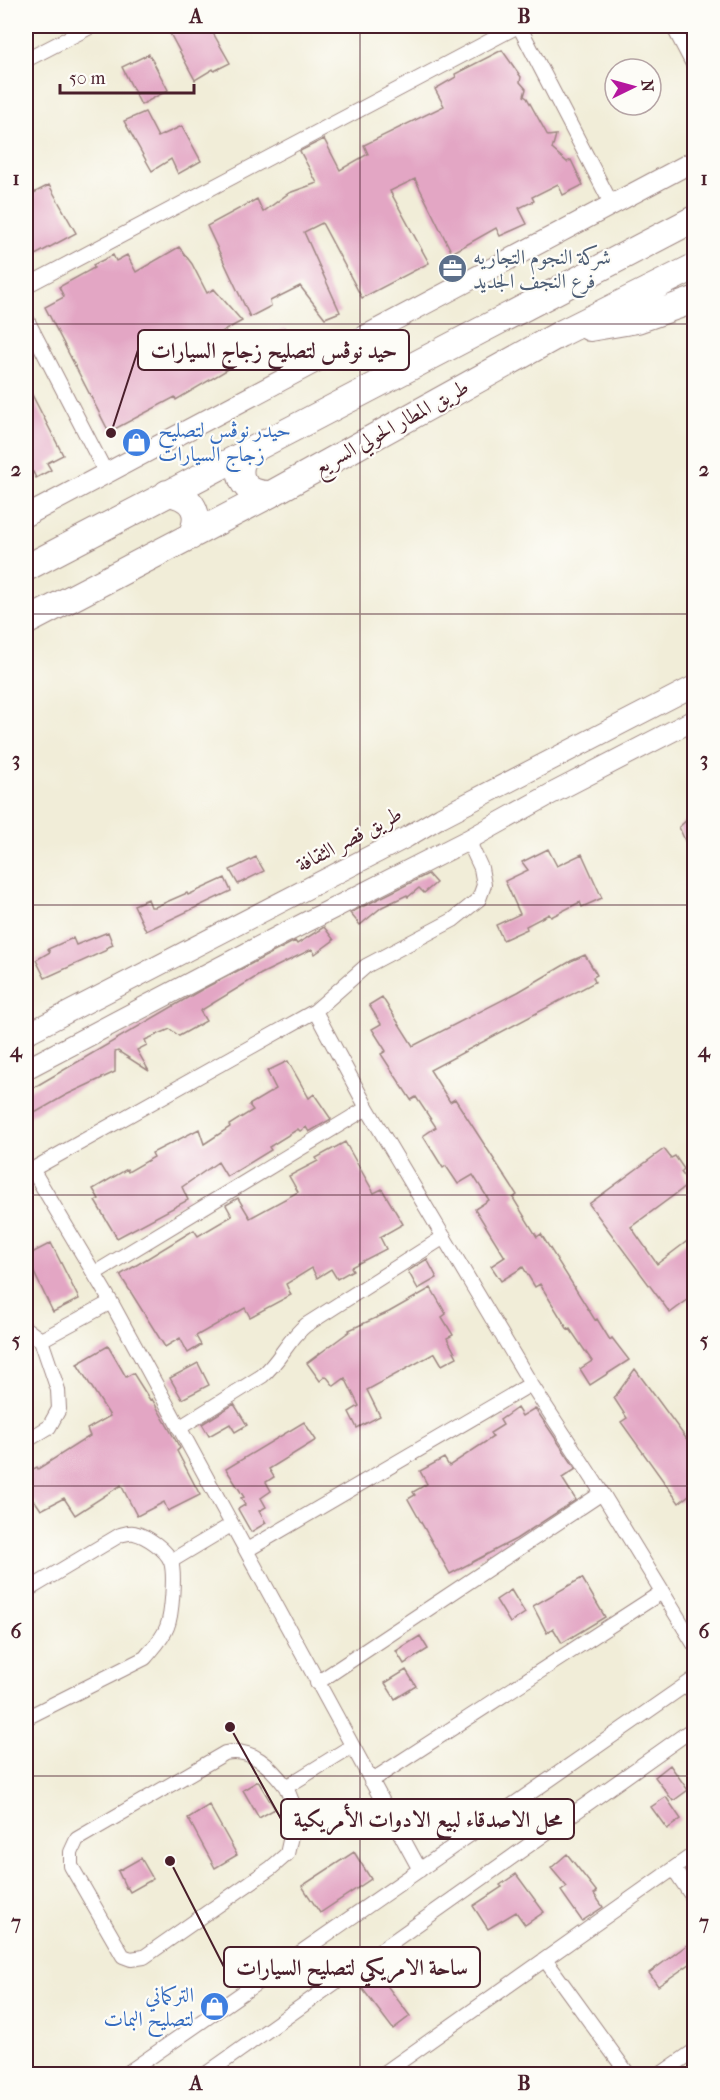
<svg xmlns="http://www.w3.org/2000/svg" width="720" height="2100" font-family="'IM FELL French Canon',Amiri,serif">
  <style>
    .building { fill: #e3a6c4 }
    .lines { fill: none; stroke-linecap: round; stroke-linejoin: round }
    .street-casing { stroke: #9e8682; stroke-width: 16 }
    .secondary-casing { stroke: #9e8682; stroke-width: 22 }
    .highway-casing { stroke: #9e8682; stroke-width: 28 }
    .street { stroke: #fff; stroke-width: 14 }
    .secondary { stroke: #fff; stroke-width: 20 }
    .highway { stroke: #fff; stroke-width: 26 }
    .grid { fill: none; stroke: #4a1f2b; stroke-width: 1.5; stroke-opacity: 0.55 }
    .labels { text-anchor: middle; stroke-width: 4.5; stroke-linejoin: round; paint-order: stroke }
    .service-label { font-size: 21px; fill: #4e5e75; stroke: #fdfcf7; text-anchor: start }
    .street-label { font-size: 21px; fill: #4a1f2b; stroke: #fdfcf7 }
    .shop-label { font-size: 21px; fill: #366cbe; stroke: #fdfcf7; text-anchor: start }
    .leader { fill: none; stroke: #4a1f2b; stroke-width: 2 }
    .callout-dot { fill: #4a1f2b; stroke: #fdfcf7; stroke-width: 2 }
    .callout { fill: #fdfcf7; stroke: #4a1f2b; stroke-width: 2 }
    .callout-label { font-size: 22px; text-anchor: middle; font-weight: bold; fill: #4a1f2b }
    .neatline { fill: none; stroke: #4a1f2b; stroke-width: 2 }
    .grid-label { font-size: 20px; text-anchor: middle; font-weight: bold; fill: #4a1f2b }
  </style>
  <rect width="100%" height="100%" fill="#fdfcf7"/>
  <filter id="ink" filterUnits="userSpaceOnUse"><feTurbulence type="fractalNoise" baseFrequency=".0167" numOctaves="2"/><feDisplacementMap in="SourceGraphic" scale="12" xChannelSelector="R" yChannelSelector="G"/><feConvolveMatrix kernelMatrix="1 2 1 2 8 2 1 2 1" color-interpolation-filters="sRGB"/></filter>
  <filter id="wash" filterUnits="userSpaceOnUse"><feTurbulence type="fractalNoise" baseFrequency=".008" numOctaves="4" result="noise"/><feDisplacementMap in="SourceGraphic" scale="24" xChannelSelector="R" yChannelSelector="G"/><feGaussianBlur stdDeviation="1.35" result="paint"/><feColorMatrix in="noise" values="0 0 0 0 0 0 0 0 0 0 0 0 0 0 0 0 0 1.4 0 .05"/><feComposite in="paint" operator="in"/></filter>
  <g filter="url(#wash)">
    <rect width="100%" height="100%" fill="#f1edd8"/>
    <g id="blocks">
      <path class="building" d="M166,26H209L230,63L214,71L213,69L195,80Z
        M502,50L521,77L520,82L526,89L524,96L527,98L548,136L556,135L552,149L567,162L571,160L583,185L563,195L558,184L532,197L534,201L519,208L527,224L500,236L496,228L452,253L415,179L390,191L429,263L362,298L322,223L304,232L340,312L325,318L300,286L270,301L271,306L250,317L207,226L257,199L263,212L289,193L317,183L300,151L324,139L340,170L368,154L364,145L444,106L435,89L456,77L455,74Z
        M149,54L168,90L141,105L122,67Z
        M145,112L158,137L182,126L201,161L178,174L171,159L152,171L124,121Z
        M49,185L76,233L26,260V197Z
        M179,247L192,264L207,293L214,289L242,321L196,346L204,363L235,350L242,361L176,400L175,397L109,432L45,307L64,297L59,287L94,268L93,265L113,255L116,261L127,255L136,272Z
        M285,328L293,342L272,353L264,337Z
        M26,383L63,455L47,463L51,470L36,478L33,472L26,476Z
        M694,814V861L679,827Z
        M548,849L557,866L582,854L602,898L582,907L580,902L551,917L549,914L526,926L527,929L503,940L496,925L520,914L505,881L528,870L522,862Z
        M256,857L264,871L238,884L230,870Z
        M428,874L436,883L424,893L419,888L408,897L407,895L382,907L360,925L350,913Z
        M225,878L231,891L146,931L134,905L148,899L151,907H155L187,893L188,895Z
        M324,927L334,940L315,954L312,949L261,974L200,1011L206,1021L179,1036L170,1029L145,1040L147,1045L137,1050L149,1071L118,1051L115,1052V1072L66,1095L26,1118V1092L201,990L295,941L297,944Z
        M108,932L113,945L106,948L107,950L45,978L36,960L50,952L48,949L73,938L76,945Z
        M585,955L597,975L593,977L595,982L430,1070L450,1102L455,1099L517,1195L513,1198L537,1237L541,1234L595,1320L597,1319L610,1340L612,1338L629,1360L590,1385L580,1369L592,1361L570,1329L568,1330L540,1284L535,1287L523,1267L501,1281L491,1266L505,1257L475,1209L489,1200L473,1175L458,1184L446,1166L443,1168L423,1136L436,1127L416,1097L411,1100L381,1054L386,1051L372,1029L381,1024L369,1005L382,997L413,1046L518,992L571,961Z
        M288,1061L309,1098L314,1094L331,1119L309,1132L306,1127L300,1131L298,1129L269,1147L271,1150L227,1177L218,1162L182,1187L188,1200L117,1238L95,1201L99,1199L93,1189L127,1169L128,1172L154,1157L152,1153L199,1129L204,1144L230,1127L229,1125L253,1110L249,1105L276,1089L267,1071Z
        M345,1142L374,1193L382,1189L403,1224L380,1237L386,1249L351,1267L353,1270L337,1279L331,1269L317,1278L312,1268L286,1284L291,1295L250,1317L245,1308L196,1336L201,1345L188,1353L180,1338L165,1347L120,1275L194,1230L198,1236L232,1216L226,1205L238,1198L250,1218L298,1192L289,1176L318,1161L316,1158Z
        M664,1149L671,1158L675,1156L684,1169L681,1172L689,1184L631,1227L657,1264L694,1236V1295L670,1313L589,1204Z
        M51,1243L79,1299L53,1312L26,1256Z
        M427,1259L437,1278L418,1289L408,1271Z
        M431,1288L446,1314L442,1317L453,1335L447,1338L457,1357L442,1365L435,1353L367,1390L380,1416L357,1428L349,1412L359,1406L345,1378L334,1386L326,1376L320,1381L307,1363L350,1331L349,1330L389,1312Z
        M108,1346L126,1377L133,1373L150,1400L152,1399L180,1448L177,1451L200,1495L168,1511L164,1502L137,1516L121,1485L75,1515L64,1498L41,1510L35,1501L26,1507V1473L37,1467L38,1469L90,1436L87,1429L110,1416L77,1364Z
        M198,1363L209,1385L182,1399L170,1378Z
        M635,1369L694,1449V1491L679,1503L621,1422L627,1418L614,1398Z
        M234,1404L247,1425L235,1432L230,1424L209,1436L202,1424Z
        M517,1408L522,1416L535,1408L576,1469L562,1478L576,1500L516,1539L450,1574L408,1499L415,1495L413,1492L427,1484L420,1471L444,1458L449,1466L493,1437L490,1433L503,1425L500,1420Z
        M304,1422L316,1440L269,1469L274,1477L266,1482L271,1491L261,1498L266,1507L259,1511L266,1523L251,1532L238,1509L245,1505L241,1498L244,1497L226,1469Z
        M582,1578L605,1617L562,1643L553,1628L547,1633L533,1606Z
        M511,1590L525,1613L510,1623L496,1600Z
        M420,1636L428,1649L404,1664L396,1651Z
        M406,1670L416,1686L395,1699L385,1683Z
        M670,1765L688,1790L673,1801L655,1777Z
        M258,1781L275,1809L259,1818L243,1790Z
        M666,1797L681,1819L667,1829L651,1807Z
        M209,1805L237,1855L215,1868L188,1818Z
        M354,1852L371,1879L320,1913L302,1886Z
        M567,1854L597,1892L594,1894L603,1907L582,1921L561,1891L567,1887L551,1868Z
        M141,1858L153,1879L130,1892L127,1887L126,1888L118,1871Z
        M516,1874L544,1912L525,1925L516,1912L488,1929L473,1906L502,1887L500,1885Z
        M694,1940V1961L658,1986L649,1973Z
        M373,1967L410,2016L393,2029L355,1979Z"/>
    </g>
  </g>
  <g filter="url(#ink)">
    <use href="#blocks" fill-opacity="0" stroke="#9e8682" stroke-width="1.5"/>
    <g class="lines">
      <defs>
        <path id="street" d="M519,26L612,205
          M673,26L694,66
          M26,60L92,26
          M26,286L518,26
          M26,318L106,473
          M315,1011L367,1108L531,1384
          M32,1169L111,1302L420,1870
          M26,1173L315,1011L366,966L453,920L479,899L484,885L481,868L468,840
          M95,1273L367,1108
          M26,1329L41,1340L58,1390L59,1409L49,1427L26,1441
          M41,1340L111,1302
          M179,1428L262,1376C280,1361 288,1339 306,1325L444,1237
          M247,1550L531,1384L602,1493L694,1644
          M171,1561L231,1525
          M26,1591L120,1535C125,1534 130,1532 134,1533C147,1536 167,1550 171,1562C175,1574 172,1615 167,1627C162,1640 153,1648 145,1658L26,1718
          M317,1683L602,1493
          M371,1781L662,1592
          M286,1787L293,1804L291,1836L287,1854L271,1868L144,1957L131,1959L123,1956L71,1866V1852L77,1839L225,1753C252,1747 271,1767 286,1787L352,1746
          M674,1869L694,1899
          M546,1961L628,2074
          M126,2074L694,1679
          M206,2074L694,1728
          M383,2074L694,1854
          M661,2074L694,2051"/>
        <path id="secondary" d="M26,516L694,161
          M26,1034L407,837L441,817L694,686
          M26,1069L281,935L468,840L549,795L694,720"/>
        <path id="highway" d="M590,328L637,320L694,300
          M250,450C231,472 242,495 271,494
          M167,493C193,496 203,514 190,537
          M26,568L694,219
          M26,622L271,494L560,334L694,267"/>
      </defs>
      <use href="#street" class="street-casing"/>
      <use href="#secondary" class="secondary-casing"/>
      <use href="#highway" class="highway-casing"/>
      <use href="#street" class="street"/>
      <use href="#secondary" class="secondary"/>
      <use href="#highway" class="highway"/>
    </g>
  </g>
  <path class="grid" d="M360,26V2074M26,324H694M26,614H694M26,905H694M26,1195H694M26,1486H694M26,1776H694"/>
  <defs>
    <symbol id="office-disc" viewBox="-11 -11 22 22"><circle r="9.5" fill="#5c6f8a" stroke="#fdfcf7"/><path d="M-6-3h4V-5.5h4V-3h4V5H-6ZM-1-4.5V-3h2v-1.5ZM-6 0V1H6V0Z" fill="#fff"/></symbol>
    <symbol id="shop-disc" viewBox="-11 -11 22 22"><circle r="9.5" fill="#3f7fe0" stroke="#fdfcf7"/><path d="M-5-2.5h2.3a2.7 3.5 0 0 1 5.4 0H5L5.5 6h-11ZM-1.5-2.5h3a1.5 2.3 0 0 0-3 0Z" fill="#fff"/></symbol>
  </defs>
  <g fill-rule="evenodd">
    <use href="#office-disc" x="436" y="252" width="33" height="33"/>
    <use href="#shop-disc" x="120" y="426" width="33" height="33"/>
    <use href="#shop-disc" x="198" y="1990" width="33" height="33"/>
  </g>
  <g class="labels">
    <g class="service-label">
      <text x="473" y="264">شركة النجوم التجاريه<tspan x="473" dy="24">فرع النجف الجديد</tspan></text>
    </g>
    <g class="street-label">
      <text transform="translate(391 427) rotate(-29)" y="7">طريق المطار الحولي السريع</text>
      <text transform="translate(349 839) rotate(-28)" y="7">طريق قصر الثقافة</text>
    </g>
    <g class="shop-label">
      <text x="158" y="437">حيدر نوڤس لتصليح<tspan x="158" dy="24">زجاج السيارات</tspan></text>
      <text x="194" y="2002" text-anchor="end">التركماني<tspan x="194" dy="24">لتصليح البمات</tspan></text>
    </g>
  </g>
  <path class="leader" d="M111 433L138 350M230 1727L281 1819M170 1861L224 1967"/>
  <g class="callout-dot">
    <circle cx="111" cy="433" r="6"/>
    <circle cx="230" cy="1727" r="6"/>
    <circle cx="170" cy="1861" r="6"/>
  </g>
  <g class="callout">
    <rect x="138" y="330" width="271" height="40" rx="6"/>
    <rect x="281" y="1799" width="293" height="40" rx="6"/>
    <rect x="224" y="1947" width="256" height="40" rx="6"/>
  </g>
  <g class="callout-label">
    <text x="274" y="358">حيد نوڤس لتصليح زجاج السيارات</text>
    <text x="428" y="1827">محل الاصدقاء لبيع الادوات الأمريكية</text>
    <text x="352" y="1975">ساحة الامريكي لتصليح السيارات</text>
  </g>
  <rect width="720" height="2100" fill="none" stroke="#fdfcf7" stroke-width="66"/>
  <g transform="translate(633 87) rotate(85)"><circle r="28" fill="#fdfcf7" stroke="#b5a4a5" stroke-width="1.5"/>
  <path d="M0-4.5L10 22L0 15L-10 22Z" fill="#b5179e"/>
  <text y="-9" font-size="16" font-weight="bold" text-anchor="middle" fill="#4a1f2b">N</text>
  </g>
  <path d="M60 84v9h134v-9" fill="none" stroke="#4a1f2b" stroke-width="3"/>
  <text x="69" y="84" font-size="18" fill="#4a1f2b" stroke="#fdfcf7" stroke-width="4.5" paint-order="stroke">50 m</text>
  <rect x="33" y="33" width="654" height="2034" class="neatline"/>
  <g class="grid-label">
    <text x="196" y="23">A</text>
    <text x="524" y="23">B</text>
    <text x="16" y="185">1</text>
    <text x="704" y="185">1</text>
    <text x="16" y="476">2</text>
    <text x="704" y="476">2</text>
    <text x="16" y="766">3</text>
    <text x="704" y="766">3</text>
    <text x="16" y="1057">4</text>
    <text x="704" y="1057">4</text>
    <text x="16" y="1347">5</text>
    <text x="704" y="1347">5</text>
    <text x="16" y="1638">6</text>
    <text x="704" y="1638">6</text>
    <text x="16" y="1929">7</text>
    <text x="704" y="1929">7</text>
    <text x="196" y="2090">A</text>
    <text x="524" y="2090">B</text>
  </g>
</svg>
